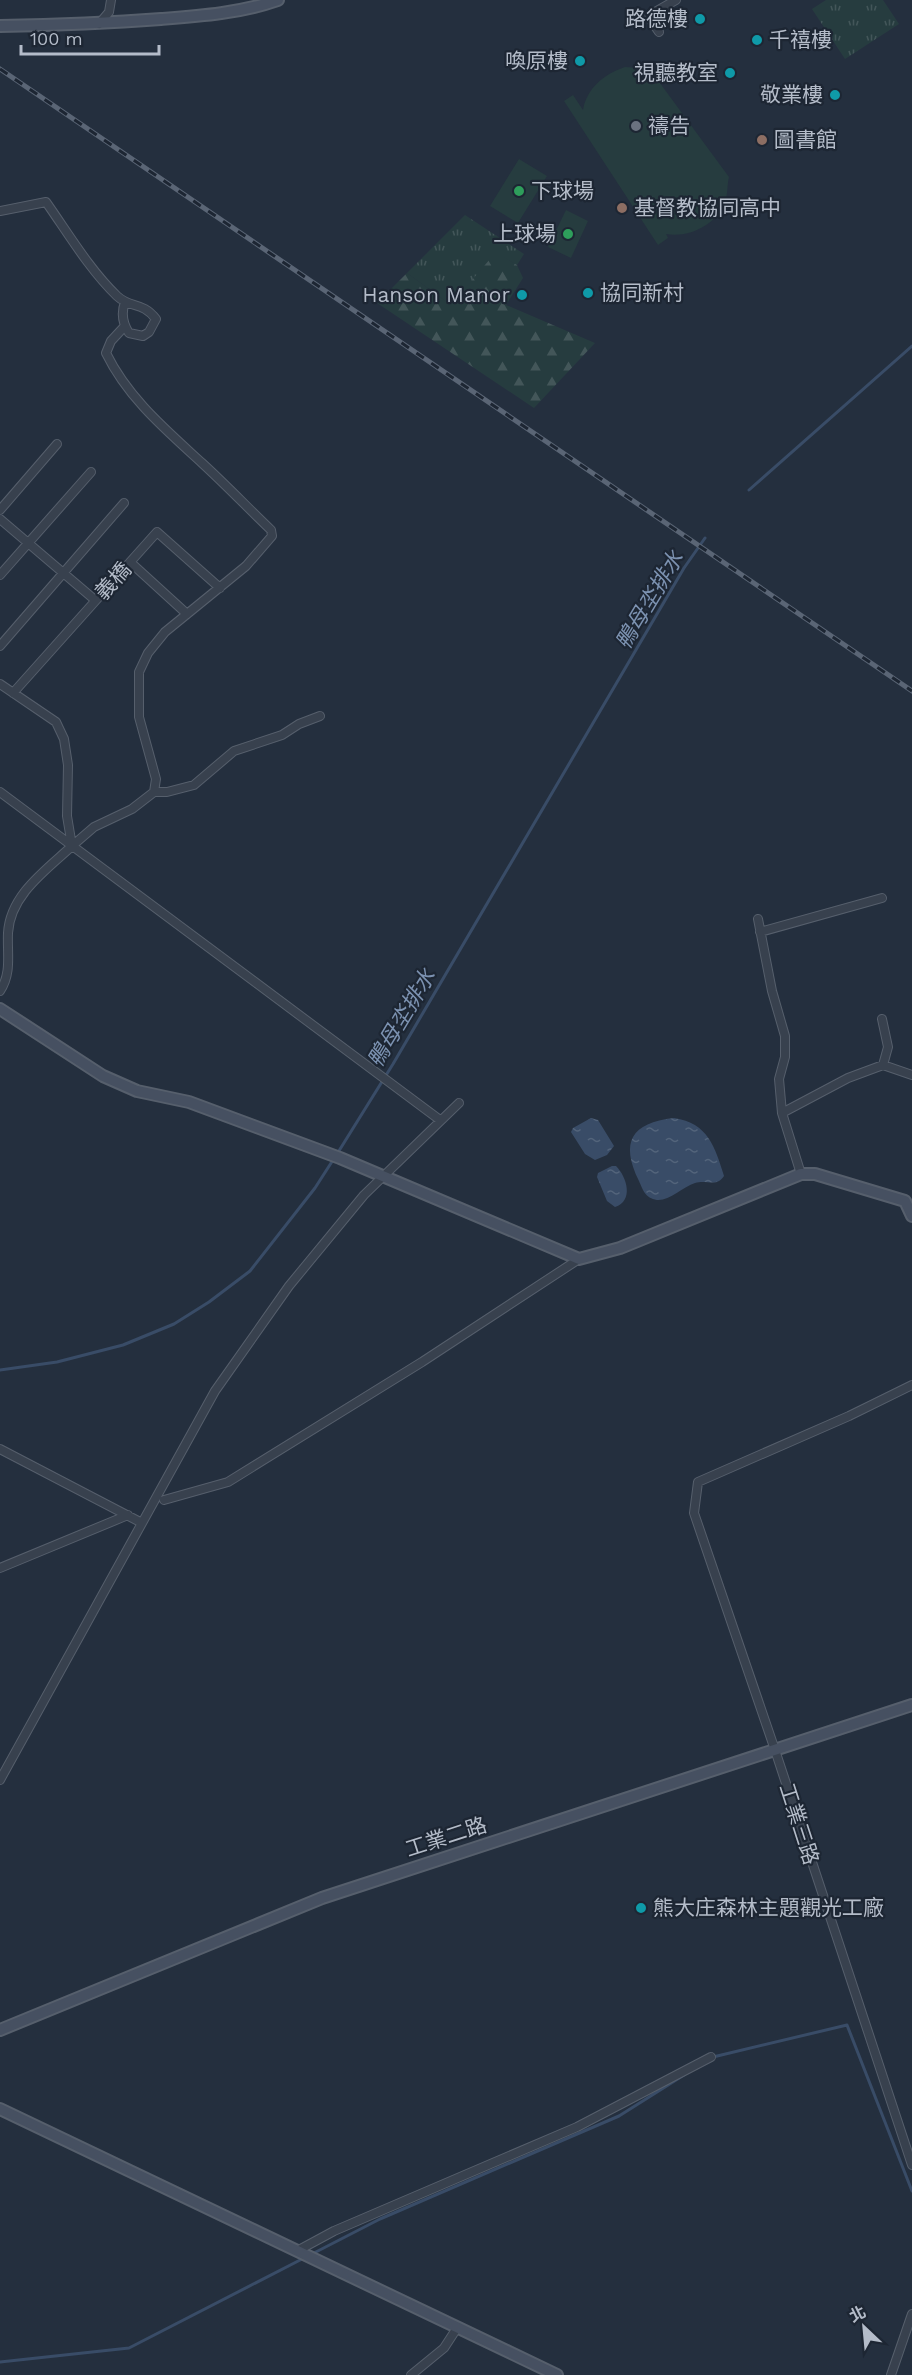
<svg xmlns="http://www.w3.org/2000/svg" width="912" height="2375" font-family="'Work Sans','Noto Sans TC',sans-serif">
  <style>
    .grass { fill: url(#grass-tufts) }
    .forest { fill: url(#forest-firs) }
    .garden { fill: #263c3f }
    .water { fill: url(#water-ripples) }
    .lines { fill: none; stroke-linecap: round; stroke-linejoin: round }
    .stream { stroke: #394c67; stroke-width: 3 }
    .street-casing { stroke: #565f6c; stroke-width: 10 }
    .secondary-casing { stroke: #565f6c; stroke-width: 14 }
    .street { stroke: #38414e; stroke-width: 8 }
    .secondary { stroke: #465061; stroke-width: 10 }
    .rail-casing { stroke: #5a6575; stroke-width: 5 }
    .rail { stroke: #1d2633; stroke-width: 3; stroke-dasharray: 9; stroke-linecap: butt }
    .culture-dot { fill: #0f9aa8; stroke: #1d2633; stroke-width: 2 }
    .worship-dot { fill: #6b7280; stroke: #1d2633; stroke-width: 2 }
    .education-dot { fill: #8d6e63; stroke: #1d2633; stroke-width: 2 }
    .leisure-dot { fill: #2e9e5b; stroke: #1d2633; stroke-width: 2 }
    .labels { text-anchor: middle; stroke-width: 4.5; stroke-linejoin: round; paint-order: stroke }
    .poi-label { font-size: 21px; fill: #b4bcc9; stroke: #1d2633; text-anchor: start }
    .street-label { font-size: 21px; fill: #b4bcc9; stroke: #1d2633 }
    .water-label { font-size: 22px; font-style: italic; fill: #7c92b1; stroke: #1d2633 }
  </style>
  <defs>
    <pattern id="grass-tufts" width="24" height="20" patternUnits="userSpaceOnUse" patternTransform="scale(1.5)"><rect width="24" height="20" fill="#263c3f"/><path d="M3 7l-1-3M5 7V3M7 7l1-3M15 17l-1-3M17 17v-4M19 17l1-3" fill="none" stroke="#435659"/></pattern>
    <pattern id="forest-firs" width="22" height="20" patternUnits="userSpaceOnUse" patternTransform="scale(1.5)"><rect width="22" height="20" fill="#263c3f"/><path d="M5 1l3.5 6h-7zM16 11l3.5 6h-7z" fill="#435659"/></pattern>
    <pattern id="water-ripples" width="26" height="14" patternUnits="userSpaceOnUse" patternTransform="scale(1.5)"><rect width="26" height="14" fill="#394c67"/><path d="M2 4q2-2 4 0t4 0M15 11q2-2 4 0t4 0" fill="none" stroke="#53647b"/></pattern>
  </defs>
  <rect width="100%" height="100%" fill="#242f3e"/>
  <path class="grass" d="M826,0H883L899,24L845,59L812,9Z
    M465,215L524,254L517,265L496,253L451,305L407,273Z"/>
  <path class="forest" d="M496,252L517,265L523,278L506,305L595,343L534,408L377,303L407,273L451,305Z"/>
  <path class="garden" d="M625,67L641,68L654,75L729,177C727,185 728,194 725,201C717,225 689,238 666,234L668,238L658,245L564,101L573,95L583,110C587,88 604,74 625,67Z
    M519,159L547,176L518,223L490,206Z
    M566,210L588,221L571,258L548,247Z"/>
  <path class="water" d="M591,1118L598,1120L614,1146L607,1155L595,1160L585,1154L571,1132L573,1128Z
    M674,1118C708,1123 715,1147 724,1176C716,1188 707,1179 695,1183C683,1187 669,1201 657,1200C645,1198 643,1190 639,1181C620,1142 631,1123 674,1118Z
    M612,1166H616C627,1177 634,1201 615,1207L607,1201L597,1177L598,1173Z"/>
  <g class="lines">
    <path class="stream" d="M749,490L912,346
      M337,1154L393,1064L684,568L705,538
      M0,1370L57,1362L123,1345L174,1324L209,1302L250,1271L315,1188L333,1160
      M713,2057L847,2025L912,2191
      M312,2254L380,2219L619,2116L684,2075
      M0,2362L129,2348L304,2258"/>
    <defs>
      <path id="street" d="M99,24L109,12L111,0
        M659,32L648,16L676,0
        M0,211L46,202C68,233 89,269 117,296C131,309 142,301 156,319L149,332L143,336L129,333C123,324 121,313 125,302
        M124,327L111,341L106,353C128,398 165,429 202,463C225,484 248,508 271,530L272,536L246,566L165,632L148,653L139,672V717L156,779L154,792
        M0,510L57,444
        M0,519L95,600
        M130,562L187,614
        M0,575L91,472
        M0,646L124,503
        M0,684L56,722L64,739L68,765L67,816L72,846C46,870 10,895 8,933C7,954 12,973 0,991
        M13,693L157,532L220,588
        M0,792L440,1120
        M72,846L94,827L132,809L154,792H167L194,785L234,751L282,735L299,724L320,716
        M758,919L772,991L785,1036V1057L779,1079L782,1113
        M760,932L882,898
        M882,1019L888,1047L883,1065
        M801,1174L782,1113L848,1078L883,1065L912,1075
        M912,1385L849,1416L698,1482L694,1513L775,1750L912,2165
        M0,1449L142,1523
        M164,1500L228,1482L422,1362L579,1259
        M0,1568L128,1515
        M0,1780L215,1391L289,1286L364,1195L459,1103
        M297,2251L334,2231L577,2127L711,2057
        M411,2375L444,2348L457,2328
        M891,2375L912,2314"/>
      <path id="secondary" d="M0,26C54,25 107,23 161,19C200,16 241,13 278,0
        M0,1009L103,1076L137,1091L189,1102L340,1158L579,1259L620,1248L801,1174H815L905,1201L912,1216
        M0,2030L322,1898L912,1705
        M0,2109L557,2375"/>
    </defs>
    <use href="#street" class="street-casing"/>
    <use href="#secondary" class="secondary-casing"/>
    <use href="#street" class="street"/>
    <use href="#secondary" class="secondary"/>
    <defs>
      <path id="rail" d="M0,69L912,691"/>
    </defs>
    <use href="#rail" class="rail-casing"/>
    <use href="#rail" class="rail"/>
  </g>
  <g class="culture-dot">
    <circle cx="700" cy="19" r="6"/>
    <circle cx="757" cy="40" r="6"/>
    <circle cx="580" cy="61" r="6"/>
    <circle cx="730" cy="73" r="6"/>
    <circle cx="835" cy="95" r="6"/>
    <circle cx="588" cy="293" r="6"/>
    <circle cx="522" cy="295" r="6"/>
    <circle cx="641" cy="1908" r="6"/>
  </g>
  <circle class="worship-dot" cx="636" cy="126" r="6"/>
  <g class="education-dot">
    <circle cx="762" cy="140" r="6"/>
    <circle cx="622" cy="208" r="6"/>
  </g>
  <g class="leisure-dot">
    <circle cx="519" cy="191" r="6"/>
    <circle cx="568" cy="234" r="6"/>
  </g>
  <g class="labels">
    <g class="poi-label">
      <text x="688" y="26" text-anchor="end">路德樓</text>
      <text x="769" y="47">千禧樓</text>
      <text x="568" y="68" text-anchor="end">喚原樓</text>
      <text x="718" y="80" text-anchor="end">視聽教室</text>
      <text x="823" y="102" text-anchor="end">敬業樓</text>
      <text x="648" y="133">禱告</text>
      <text x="774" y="147">圖書館</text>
      <text x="531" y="198">下球場</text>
      <text x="634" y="215">基督教協同高中</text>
      <text x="556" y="241" text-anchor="end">上球場</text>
      <text x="600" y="300">協同新村</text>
      <text x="510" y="302" text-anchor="end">Hanson Manor</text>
      <text x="653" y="1915">熊大庄森林主題觀光工廠</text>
    </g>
    <g class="street-label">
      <text transform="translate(113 581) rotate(-48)" y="7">義橋</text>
      <text transform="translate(799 1824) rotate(72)" y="7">工業三路</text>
      <text transform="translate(446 1837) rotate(-18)" y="7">工業二路</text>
    </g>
    <g class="water-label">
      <text transform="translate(649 600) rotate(-59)" y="8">鴨母坔排水</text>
      <text transform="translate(401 1018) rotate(-59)" y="8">鴨母坔排水</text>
    </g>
  </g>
  <g transform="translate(864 2327) rotate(334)" stroke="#1d2633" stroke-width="4.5" paint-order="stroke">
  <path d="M0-4.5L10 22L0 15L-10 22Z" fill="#b4bcc9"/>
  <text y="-9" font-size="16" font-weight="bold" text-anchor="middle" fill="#b4bcc9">北</text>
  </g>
  <path d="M21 45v9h138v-9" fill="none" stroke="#b4bcc9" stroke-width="3"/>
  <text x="30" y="45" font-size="18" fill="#b4bcc9" stroke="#1d2633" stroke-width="4.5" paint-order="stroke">100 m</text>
</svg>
